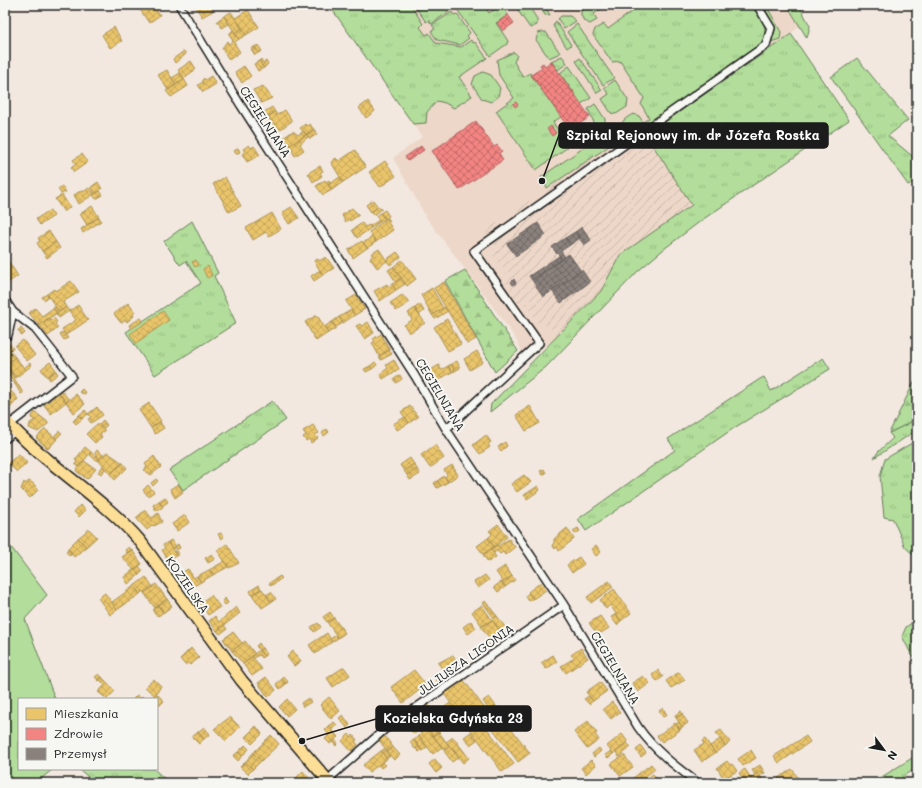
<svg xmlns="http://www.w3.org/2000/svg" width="922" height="788" font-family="Mali,sans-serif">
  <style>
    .built { fill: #edd7c8 }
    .industrial { fill: url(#industrial-furrows) }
    .grass { fill: url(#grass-tufts); stroke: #677c5b }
    .forest { fill: url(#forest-firs); stroke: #677c5b }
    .green { fill: #b2dd9a; stroke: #677c5b }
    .homes { fill: url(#homes-cross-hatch); stroke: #ac9253 }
    .health { fill: url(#health-cross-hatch); stroke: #b26563 }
    .industry { fill: url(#industry-cross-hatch); stroke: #69635f }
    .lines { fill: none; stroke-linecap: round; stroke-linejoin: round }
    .minor-casing { stroke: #1c1c1c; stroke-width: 10 }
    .primary-casing { stroke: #1c1c1c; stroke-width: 14 }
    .minor { stroke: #f6f6f2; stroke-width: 7 }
    .primary { stroke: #fdde96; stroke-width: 11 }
    .labels { text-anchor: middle; stroke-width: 4; stroke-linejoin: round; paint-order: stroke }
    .street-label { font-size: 12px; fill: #1c1c1c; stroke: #f6f6f2 }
    .leader { fill: none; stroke: #1c1c1c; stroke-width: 1.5 }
    .callout-dot { fill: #1c1c1c; stroke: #f6f6f2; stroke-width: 1.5 }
    .callout { fill: #1c1c1c; stroke: #1c1c1c; stroke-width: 1.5 }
    .callout-label { font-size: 13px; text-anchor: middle; font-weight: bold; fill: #fff }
  </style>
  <defs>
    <pattern id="industrial-furrows" width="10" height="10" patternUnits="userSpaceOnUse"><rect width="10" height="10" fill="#edd7c8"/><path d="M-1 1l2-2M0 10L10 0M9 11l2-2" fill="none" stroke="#cbb8ab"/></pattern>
    <pattern id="grass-tufts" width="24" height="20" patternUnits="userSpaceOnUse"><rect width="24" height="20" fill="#b2dd9a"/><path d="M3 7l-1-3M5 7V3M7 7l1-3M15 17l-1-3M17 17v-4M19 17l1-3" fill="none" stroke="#98bd84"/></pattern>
    <pattern id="forest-firs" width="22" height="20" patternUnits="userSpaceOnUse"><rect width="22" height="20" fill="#b2dd9a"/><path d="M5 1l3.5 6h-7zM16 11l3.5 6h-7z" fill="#98bd84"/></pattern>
    <pattern id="homes-cross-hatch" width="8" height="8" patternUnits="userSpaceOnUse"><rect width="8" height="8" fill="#e9c46a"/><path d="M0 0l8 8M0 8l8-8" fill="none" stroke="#c7a85b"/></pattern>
    <pattern id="health-cross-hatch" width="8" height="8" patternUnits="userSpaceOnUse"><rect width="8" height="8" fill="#f28482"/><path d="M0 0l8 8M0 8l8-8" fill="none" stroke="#c36b6a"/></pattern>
    <pattern id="industry-cross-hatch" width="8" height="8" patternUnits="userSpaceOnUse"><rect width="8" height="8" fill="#8a817c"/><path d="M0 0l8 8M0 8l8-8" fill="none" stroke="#706965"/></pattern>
  </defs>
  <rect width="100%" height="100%" fill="#f2e8df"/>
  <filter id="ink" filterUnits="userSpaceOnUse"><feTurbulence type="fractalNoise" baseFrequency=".025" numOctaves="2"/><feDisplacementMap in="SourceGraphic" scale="8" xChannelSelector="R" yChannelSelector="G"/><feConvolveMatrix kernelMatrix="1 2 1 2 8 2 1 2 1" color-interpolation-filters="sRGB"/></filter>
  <g filter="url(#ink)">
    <path class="built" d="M329,5H787L800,26L758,58L692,204L676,217L558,336L534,355L523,354L514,336L483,293L428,220L393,158L422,137Z"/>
    <path class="industrial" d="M640,125L692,204L620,254L601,291L558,336L548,325H540L526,305H520L506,284L509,279L493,255L498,249L485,231Z"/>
    <path class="grass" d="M329,5H351L360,9L370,5H406L407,7L411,5L423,24L420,27L426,35L429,33L436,43L461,47L471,40L473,43L475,42L487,58L459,77L472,96L454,108L445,103L437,101L427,112L426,123L413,124Z
      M414,5H450L448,8L450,11L431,24L429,20L426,22Z
      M454,5H484L489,13L501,5H508L509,7L505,10L508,15L496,23L508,41L507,44L490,56Z
      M514,5H528L537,19V25L530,28Z
      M538,5H544L550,15H545Z
      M590,5H606L594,14L597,20L590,24L584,21L581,15V11Z
      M641,5H753C761,18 770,29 762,44L634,135L629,136L621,130C620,121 626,118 633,114L639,116L643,122L649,118L641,104L644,98L620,61L612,62L593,35L595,29L604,24L608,29Z
      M763,5H766L781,32L780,39L771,42L773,24Z
      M787,5H799L810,26L807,38Z
      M452,12L454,15L457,14L470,33L467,36L469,38L460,45L437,40L431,31L435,29L432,25Z
      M561,16H570L576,21L564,29L558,19Z
      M556,21L571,45L567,48L553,26Z
      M577,24L614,78L603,85L567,32Z
      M542,32H546L560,53L549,58L536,40L538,33Z
      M791,34L849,120L702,220L664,249L638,271L546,367L490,412L491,404L601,291L620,255L692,205L646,135Z
      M514,52L517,55L514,62L523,77L530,73L531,75L561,117L553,122L568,147L536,170L496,111L514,98L499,75L497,60Z
      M562,56L567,63L558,70L551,61Z
      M580,58L602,90L597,93L576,61Z
      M857,58L908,120L888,136L917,160V180L908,185L831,77Z
      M569,66L591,98L581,104L560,73Z
      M483,72L491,75L500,88L498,97L491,102L482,99L472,84L475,76Z
      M615,80L628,100L627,107L616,114L611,113L602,99L609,94L604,88Z
      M595,104L605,119V123L601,126L595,125L588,109Z
      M608,131L612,132L618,140L547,188L541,177Z
      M192,221L218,273L214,276L236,323L155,375L126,332L201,283L186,261L180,265L164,241Z
      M823,358L830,369L734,428L586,531L578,519L675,450L668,439L760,379L764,377L771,391Z
      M272,401L286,420L183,490L169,470Z
      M917,409V430L874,458L878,452L893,438L889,433L911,422Z
      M917,440V558L905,547L893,519L884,517L880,476L885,459Z
      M917,619V659L912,656L902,636L906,627Z
      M917,755V767L895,783H872Z
      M79,769H154L169,783H84L88,777Z"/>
    <path class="forest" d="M465,270L518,351L495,372L445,281Z
      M917,376V409L911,422L889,433Z"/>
    <path class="green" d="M5,539L47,595L25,619L55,699H19V769H53L36,783H5Z"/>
    <path class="homes" d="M143,5H153L160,15L149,23L139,8Z
      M198,5H209L213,11L202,17L196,7Z
      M248,10L259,27L246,35L235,18Z
      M231,12L242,28L235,33L224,16Z
      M224,16L229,24L222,28L217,21Z
      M114,27L122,41L110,48L102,35Z
      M242,28L246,35L239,39L235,33Z
      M233,30L239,39L234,43L229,34Z
      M227,41L229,44L233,41L240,52L229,60L222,48Z
      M258,45L262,51L258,53L254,47Z
      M254,47L258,53L255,55L251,49Z
      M184,51L186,54L175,63L173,59Z
      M261,59L263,63L266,61L268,64L264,68L259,61Z
      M191,61L196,69L184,78L178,70Z
      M259,61L264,68L258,71L254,64Z
      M244,66L251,76L242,83L235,72Z
      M167,70L176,85L168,90L158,75Z
      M180,73L184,79L176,85L172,78Z
      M211,76L216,84L203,92L198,85L203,82L202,80L204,78L205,80Z
      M184,79L188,86L171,97L166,91Z
      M263,86L272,98L261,103L253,90Z
      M368,101L375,111L366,118L359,108Z
      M272,107L275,112L268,117L264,112Z
      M285,110L292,121L278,131L268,117L275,112L277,115Z
      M305,124L307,126L310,124L314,130L306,135L300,128Z
      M314,129L317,134L310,139L307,134Z
      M293,131L298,135L304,131L306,135L289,146L283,138Z
      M307,134L308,137L300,144L304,150L295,156L289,146Z
      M249,145L251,148L254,146L260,155L247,162L242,154L245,152L243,149Z
      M238,148L240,152L236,154L234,151Z
      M355,150L366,167L343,182L331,162L336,158L339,161Z
      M82,154L88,162L74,172L71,168L76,164L73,160Z
      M385,161L396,176L380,187L369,172Z
      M320,166L323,171L320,173L322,176L313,182L308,173Z
      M225,177L241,206L229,212L213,184Z
      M340,177L343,182L332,190L328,185Z
      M325,180L326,182L329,180L331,183L328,185L332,190L323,195L316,186Z
      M98,182L102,189L95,194L91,187Z
      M62,186L66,192L61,194L58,189Z
      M89,188L94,194L79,204L74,195L82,190L83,192Z
      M100,191L103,195L96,199L93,195Z
      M62,195L70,207L64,212L55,199Z
      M373,200L378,207L371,212L366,205Z
      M92,206L99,217L87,225L80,214Z
      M291,207L299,218L289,224L282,213Z
      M378,207L382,209L374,215L371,212Z
      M352,208L359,215L350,221L349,219L345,222L342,215Z
      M50,210L54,216L40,225L36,219Z
      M385,210L389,216L385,219L380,213Z
      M272,213L281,229L269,236L266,232L253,240L246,228Z
      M380,213L385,219L380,222L376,216Z
      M99,217L101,221L83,233L81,229Z
      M388,218L390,221L388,222L393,230L376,242L369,232Z
      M379,220L380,222L371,228L370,226Z
      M362,223L365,227L369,225L371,228L357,238L352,230Z
      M49,231L56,242L42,251L37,243L40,241L38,238Z
      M372,237L376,242L367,248L363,243Z
      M362,241L367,248L353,258L348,250Z
      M56,242L60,248L47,258L42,251Z
      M379,249L387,261L377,268L370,258L373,256L371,254Z
      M397,252L401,257L390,265L386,260Z
      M326,257L334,268L323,275L314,261L318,259L319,261Z
      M7,259L18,276L6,284L5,260Z
      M196,260L198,265L195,267L192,262Z
      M402,260L416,279L407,286L393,267Z
      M208,266L212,275L207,278L203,269Z
      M393,267L401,278L396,282L388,270Z
      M320,270L323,275L314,281L311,276Z
      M401,278L405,284L396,290L392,284Z
      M71,281L79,292L63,302L66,307L59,312L47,294L54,289L56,291Z
      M444,282L476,339L467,344L434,288Z
      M387,284L388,287L392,284L396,290L380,301L374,291Z
      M432,288L443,308L432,315L421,295Z
      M47,294L49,297L44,300L42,297Z
      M356,295L365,309L355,315L346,301Z
      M402,295L410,302L396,311L390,303Z
      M128,303L135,312L133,314L134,316L127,322L125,320L121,323L114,314Z
      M420,304L424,311L419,315L415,308Z
      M78,305L88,320L66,335L62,329L76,320L69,311Z
      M55,307L59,312L57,313L53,308Z
      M66,307L69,311L59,318L56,314Z
      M445,307L448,311L435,319L432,315Z
      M35,308L42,316L53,308L57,313L39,325L29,313Z
      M415,308L425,323L409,333L404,325L412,320L408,313Z
      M351,310L355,315L343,323L339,317Z
      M163,311L169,320L136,343L130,334Z
      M317,315L328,333L316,341L305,322Z
      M339,317L343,323L336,327L332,322Z
      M49,318L51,320L54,318L57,322L55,324L58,328L48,336L39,325Z
      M141,318L143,321L131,329L129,325Z
      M447,319L461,344L448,351L434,327Z
      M332,322L336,328L328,333L324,327Z
      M368,322L374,333L365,339L356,326L360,324L362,326Z
      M21,328L25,333L22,336L18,330Z
      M63,332L68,338L64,340L60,334Z
      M381,334L390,350L379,356L372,343L375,341L373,339Z
      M23,340L35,355L27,361L15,346Z
      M7,341L13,348L10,350L15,357L8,364L5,360V344Z
      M389,350L392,354L381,360L379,356Z
      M477,351L483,362L470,370L464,359Z
      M15,357L26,370L15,378L7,364Z
      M394,360L399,369L383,379L380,374L388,368L386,365Z
      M5,361L10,367L5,371Z
      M457,361L460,368L455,371L451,364Z
      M50,362L56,370L47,377L41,369Z
      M375,362L377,365L372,369L370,366Z
      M30,363L31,366L26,370L24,368Z
      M451,364L455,371L452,372L448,366Z
      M439,365L441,370L448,366L452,372L435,382L429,371Z
      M370,366L372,369L366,372L364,369Z
      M9,368L10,371L5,375V371Z
      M10,371L23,393L21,394L8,373Z
      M56,371L58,374L50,380L48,377Z
      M400,375L402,379L396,383L394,379Z
      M5,384L18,399L9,409L5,405Z
      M82,389L86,393L84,394L79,392Z
      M62,391L69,400L66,402L59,393Z
      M59,393L66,402L51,414L44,405Z
      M76,394L85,404L74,413L66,402Z
      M149,403L161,421L151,428L139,410Z
      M410,406L418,417L409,423L401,412Z
      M530,406L540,423L526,431L516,415Z
      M97,407L103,415L91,423L88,419L91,417L88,414Z
      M85,410L88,414L82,419L79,415Z
      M35,412L49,423L38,432L29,428L30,423L35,420L31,418Z
      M79,415L82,419L76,424L73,421Z
      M405,417L409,423L397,430L393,424Z
      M103,420L107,425L103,429L99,424Z
      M160,422L164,428L155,434L151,428Z
      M98,423L105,431L100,434L102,437L95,443L86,434Z
      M313,425L319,433L315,435L318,438L311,443L309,439L306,441L303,437L306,435L303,431Z
      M45,429L57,439L48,449L36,438Z
      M327,429L329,432L324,436L322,433Z
      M59,431L62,433L56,439L55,435Z
      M486,435L491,442L488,444L490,447L480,454L473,445Z
      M505,442L507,446L501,451L498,447Z
      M435,445L444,458L430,468L421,455Z
      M85,447L91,452L79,467L75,464L77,462L75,460Z
      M97,450L103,455L99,459L95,453Z
      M91,452L99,459L97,461L89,454Z
      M107,452L123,463L110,474L98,460Z
      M19,454L27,463L17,472L8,463Z
      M154,456L161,467L151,475L144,470L147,467L145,464Z
      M410,458L414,464L404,471L400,465Z
      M84,461L96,469L87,479L76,471Z
      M123,463L127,468L115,480L110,474Z
      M414,464L417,469L407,475L404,471Z
      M452,465L458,475L448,482L445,477L447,475L444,470Z
      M103,466L105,469L102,474L98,472Z
      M417,469L420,474L410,480L407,475Z
      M544,469L546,473L543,475L540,471Z
      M524,475L531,482L517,492L511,484Z
      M444,476L448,482L441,486L437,481Z
      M156,479L158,481L153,486L151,483Z
      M29,481L34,484L38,490L30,498L21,489L24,482L25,484Z
      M437,481L441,486L437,488L434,483Z
      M178,484L183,492L175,498L170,489Z
      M148,485L154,492L148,496L143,490Z
      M538,486L540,490L527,499L524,495Z
      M165,497L168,502L162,506L159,501Z
      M159,501L163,507L156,511L153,505Z
      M80,505L86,510L79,517L74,512Z
      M145,510L152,518L158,513L162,522L154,526L153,525L147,530L136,518Z
      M185,515L190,522L177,531L172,524Z
      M498,524L507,537L494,547L488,538L492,534L489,531Z
      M567,528L574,539L559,551L557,547L555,549L552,545L554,543V539Z
      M578,528L580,531L575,534L573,531Z
      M89,529L97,537L86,547L78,538Z
      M221,533L224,537L221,539L218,534Z
      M78,538L86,547L74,557L67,549Z
      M488,538L494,547L483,554L477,546Z
      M509,539L515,547L505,555L503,552L500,554L497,551L500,548L498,546Z
      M171,540L176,547L172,549L168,542Z
      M168,542L176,556L168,560L162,550L165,548L163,545Z
      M178,544L180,548L177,550L175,546Z
      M227,544L239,563L229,568L217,550Z
      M497,545L500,548L494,553L491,549Z
      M596,545L601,552L596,556L591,549Z
      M129,547L132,550L127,553L125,550Z
      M174,548L176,552L177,551L179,554L176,556Z
      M491,549L496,557L488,562L483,555Z
      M69,550L72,554L70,556L66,552Z
      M132,550L142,564L134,570L122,557Z
      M212,554L215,559L208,563L205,558Z
      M579,557L584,564L572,573L567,565Z
      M225,561L228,567L213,575L209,570Z
      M139,566L143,571L139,575L134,570Z
      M505,566L512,576L503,582L496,572Z
      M134,569L139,575L128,584L124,577Z
      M188,569L194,578L197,576L201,582L188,589L179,574Z
      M209,570L213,575L201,582L197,576Z
      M485,575L489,580L478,588L474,582Z
      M280,576L282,578L271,586L269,583Z
      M512,576L515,580L505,587L502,583Z
      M146,577L153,587L144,593L143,591L140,594L134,586Z
      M609,581L613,587L591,603L587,597Z
      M501,582L505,587L498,592L494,587Z
      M541,582L546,590L533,599L528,592Z
      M156,584L167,599L155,608L144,593Z
      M259,585L261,589L252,595L250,591Z
      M134,586L140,594L117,610L112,602Z
      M262,589L271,602L262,608L252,595Z
      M614,589L631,613L621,621L610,605L606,609L600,600Z
      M271,592L276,599L271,602L266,595Z
      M105,593L117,610L110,615L98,598Z
      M529,593L533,599L529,601L525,596Z
      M211,595L220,607L208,615L200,603Z
      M225,598L228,603L225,605L222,601Z
      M167,599L172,606L163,613L158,605Z
      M485,601L497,616L494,618L483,603Z
      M482,605L492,620L482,626L472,612Z
      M153.5 611a4.5 4.5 0 1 1 9 0a4.5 4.5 0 1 1-9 0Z
      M236,607L240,613L217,631L209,621L215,616L219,622Z
      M330,612L334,618L327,622L323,617Z
      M616,614L621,621L617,625L611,617Z
      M497,616L508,631L503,635L492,620Z
      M600,616L609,628L598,635L589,623Z
      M334,618L345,633L338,638L327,622Z
      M492,620L503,635L498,638L500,640L494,644L481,627Z
      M471,621L476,628L468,634L463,627Z
      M318,623L321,627L314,632L311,627Z
      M224,625L227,629L220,634L217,631Z
      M233,632L242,643L232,651L223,639Z
      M327,633L332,642L315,654L309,645Z
      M336,635L338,638L332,642L330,639Z
      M245,641L255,654L243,664L232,651Z
      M259,643L262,648L259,650L256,646Z
      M489,644L492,649L490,650L487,645Z
      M191,648L199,658L190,665L188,663L185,665L180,659Z
      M262,648L267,654L264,656L259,650Z
      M581,648L588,658L566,673L561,666L574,658L571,655Z
      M259,650L264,656L262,658L260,655L257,656L253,658L252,656Z
      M293,651L301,661L294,666L287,657Z
      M453,655L460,666L452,672L448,667L443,670L438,663Z
      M553,655L557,662L546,669L541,663Z
      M252,656L262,669L252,676L243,664Z
      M344,667L350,675L333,687L327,678Z
      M414,670L426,685L403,703L391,687Z
      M658,670L663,677L657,681L652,675Z
      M679,672L685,680L671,688L666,681Z
      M438,673L441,676L436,679L434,676Z
      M99,674L102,677L99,681L95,677Z
      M442,675L446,681L439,685L436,679Z
      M643,676L650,683L638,692L632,683Z
      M102,677L115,691L107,699L98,692L105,685L100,680Z
      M266,677L276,690L268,697L258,683Z
      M284,677L288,682L286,684L282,679Z
      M154,679L161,686L155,696L145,687Z
      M282,679L286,684L280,689L276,684Z
      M463,679L494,721L486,727L514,764L502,772L444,694Z
      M600,682L607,691L593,701L586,692Z
      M157,694L164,701L159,706L157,703V699H152Z
      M137,695L140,698L142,696L145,699H133Z
      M589,696L593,701L589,704L584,699Z
      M329,697L340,711L331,719L320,705Z
      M489,697L496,706L489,711L483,701Z
      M308,698L311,702L303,707L301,703Z
      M287,699L295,709L287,716L279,707Z
      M612,702L620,712L611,719L603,709Z
      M450,703L461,717L451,724L441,710Z
      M428,704L435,714L424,723L416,712Z
      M496,706L500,713L497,715L493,708Z
      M663,708L667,715L663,717L659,711Z
      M681,711L683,714L676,718L675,715Z
      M682,714L688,723L682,727L676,718Z
      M343,715L350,725L347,728L339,718Z
      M501,715L530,753L518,762L489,724Z
      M418,716L442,747L433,754L419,736L421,734L418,731L422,729L415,718Z
      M230,717L240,727L226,741L214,729Z
      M415,718L422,729L414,734L405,725Z
      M429,719L439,732L433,736L424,723Z
      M588,721L597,733L595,734L599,740L587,749L574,732Z
      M334,722L337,725L332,729L329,726Z
      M679,722L682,727L680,730L676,724Z
      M675,723L680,730L662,742L657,736Z
      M256,726L262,734L252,744L245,737Z
      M329,726L338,737L330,744L325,739L329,735L325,730Z
      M204,727L210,734L204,739L198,732Z
      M721,730L730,742L725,746L716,733Z
      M198,732L204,739L199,744L192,737Z
      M439,732L449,746L444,750L433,736Z
      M471,732L477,740L470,745L464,737Z
      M349,734L351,737L353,735L357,740L355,741L358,745L351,751L342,741Z
      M622,734L628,742L613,754L607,746Z
      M271,735L279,744L261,761L253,753Z
      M384,735L393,747L387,751L378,739Z
      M419,736L427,747L422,751L414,740Z
      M806,736L810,742L779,763L774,756Z
      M453,737L469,758L463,763L446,742Z
      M705,739L715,753L702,762L694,750L704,744L702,741Z
      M720,739L725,746L715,753L710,746Z
      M335,740L338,744L336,746L333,742Z
      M414,740L419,746L415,749L410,742Z
      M627,743L631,747L619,757L616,752Z
      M245,745L249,749L242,756L238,752Z
      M419,746L422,750L419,752L416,749Z
      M450,746L459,757L452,762L444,751Z
      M641,746L646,753L641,757L636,750Z
      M393,747L400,755L394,760L387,752Z
      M599,748L601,751L594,757L592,754Z
      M384,749L390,756L387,759L381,751Z
      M751,750L756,758L743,766L738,759Z
      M381,751L387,759L369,772L363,765Z
      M611,751L613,754L608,758L605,755Z
      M238,752L242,756L238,761L233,756Z
      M253,753L261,761L253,769L245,762Z
      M624,755L633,767L620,776L611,764Z
      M435,759L442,768L436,773L429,764Z
      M591,760L596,765L586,774L581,768Z
      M727,761L730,765L732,764L737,771L724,779L717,768Z
      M245,762L253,769L248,774L240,767Z
      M383,762L385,765L381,768L379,765Z
      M651,764L655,769L637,783H629L628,782Z
      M760,765L765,773L763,774L761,771L755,775L752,770Z
      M745,769L753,781L750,783H745L739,773Z
      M792,769L801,782L782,783L778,778Z
      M303,771L311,781L308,783H298L295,779Z
      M761,771L763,774L753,781L750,778Z
      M653,774L658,781L656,783H640Z
      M760,776L764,782L750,783Z"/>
    <path class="health" d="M508,15L514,23L503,31L497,23Z
      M551,61L571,90L574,91L573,92L590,117L570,130L531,75L542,68L540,65L543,63L545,66Z
      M516,102L518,105L515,107L513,104Z
      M476,121L494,147L497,145L502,151L499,153L503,160L459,190L432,151Z
      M551,126L556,133L552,136L547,129Z
      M421,146L424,150L408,161L405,157Z"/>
    <path class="industry" d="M538,223L546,235L516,256L507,244Z
      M582,227L591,240L584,245L575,232Z
      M575,232L580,238L570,245L565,238Z
      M565,238L570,245L561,251L565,257L561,260L558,253L557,254L552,247Z
      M569,254L581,271L543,297L532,280Z
      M559,256L561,260L532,280L529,276Z
      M582,270L590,282L561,303L552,291Z
      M514,279L516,283L513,285L511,282Z"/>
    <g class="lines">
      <defs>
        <path id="minor" d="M179,5L240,104L415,376L446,429L564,605L638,727C654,750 676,767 698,783
          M5,300L13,312L8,335L5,337
          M9,425L72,376L35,329L13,312
          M446,429L539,343L474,251L766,45L771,28L757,5
          M5,439L15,431
          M327,783L333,775L384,730L564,605"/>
        <path id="primary" d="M5,420C46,465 100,495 140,541L242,681L330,783"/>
      </defs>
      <use href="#minor" class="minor-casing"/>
      <use href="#primary" class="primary-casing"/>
      <use href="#minor" class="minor"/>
      <use href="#primary" class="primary"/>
    </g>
  </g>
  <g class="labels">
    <g class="street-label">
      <text transform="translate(265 122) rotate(57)" y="4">CEGIELNIANA</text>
      <text transform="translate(440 395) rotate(59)" y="4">CEGIELNIANA</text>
      <text transform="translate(187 585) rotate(55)" y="4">KOZIELSKA</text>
      <text transform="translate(466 660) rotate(-35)" y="4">JULIUSZA LIGONIA</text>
      <text transform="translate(615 668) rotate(59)" y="4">CEGIELNIANA</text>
    </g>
  </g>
  <path class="leader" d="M542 181L559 135M302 741L376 719"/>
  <g class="callout-dot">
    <circle cx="542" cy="181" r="4"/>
    <circle cx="302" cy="741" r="4"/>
  </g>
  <g class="callout">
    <rect x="559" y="123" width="269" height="25" rx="4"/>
    <rect x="376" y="706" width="155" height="25" rx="4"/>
  </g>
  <g class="callout-label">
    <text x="693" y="140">Szpital Rejonowy im. dr Józefa Rostka</text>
    <text x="453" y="723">Kozielska Gdyńska 23</text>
  </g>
  <rect width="922" height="788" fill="none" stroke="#f6f6f2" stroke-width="20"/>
  <rect x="10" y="10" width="902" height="768" fill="none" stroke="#1c1c1c" stroke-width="1.5" filter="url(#ink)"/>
  <rect x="18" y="698" width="140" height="72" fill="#f6f6f2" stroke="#9f9f9c"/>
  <rect x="26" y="708" width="20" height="12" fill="#e9c46a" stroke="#9f9f9c"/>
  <text x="54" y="718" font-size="12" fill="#1c1c1c">Mieszkania</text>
  <rect x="26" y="728" width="20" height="12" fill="#f28482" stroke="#9f9f9c"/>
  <text x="54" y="738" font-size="12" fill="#1c1c1c">Zdrowie</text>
  <rect x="26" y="748" width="20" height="12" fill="#8a817c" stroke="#9f9f9c"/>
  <text x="54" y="758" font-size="12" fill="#1c1c1c">Przemysł</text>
  <g transform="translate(884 750) rotate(122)" stroke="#f6f6f2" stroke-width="3" paint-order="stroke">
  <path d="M0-3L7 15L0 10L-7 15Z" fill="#1c1c1c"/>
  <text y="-6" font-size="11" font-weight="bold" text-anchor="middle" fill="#1c1c1c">N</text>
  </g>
</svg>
